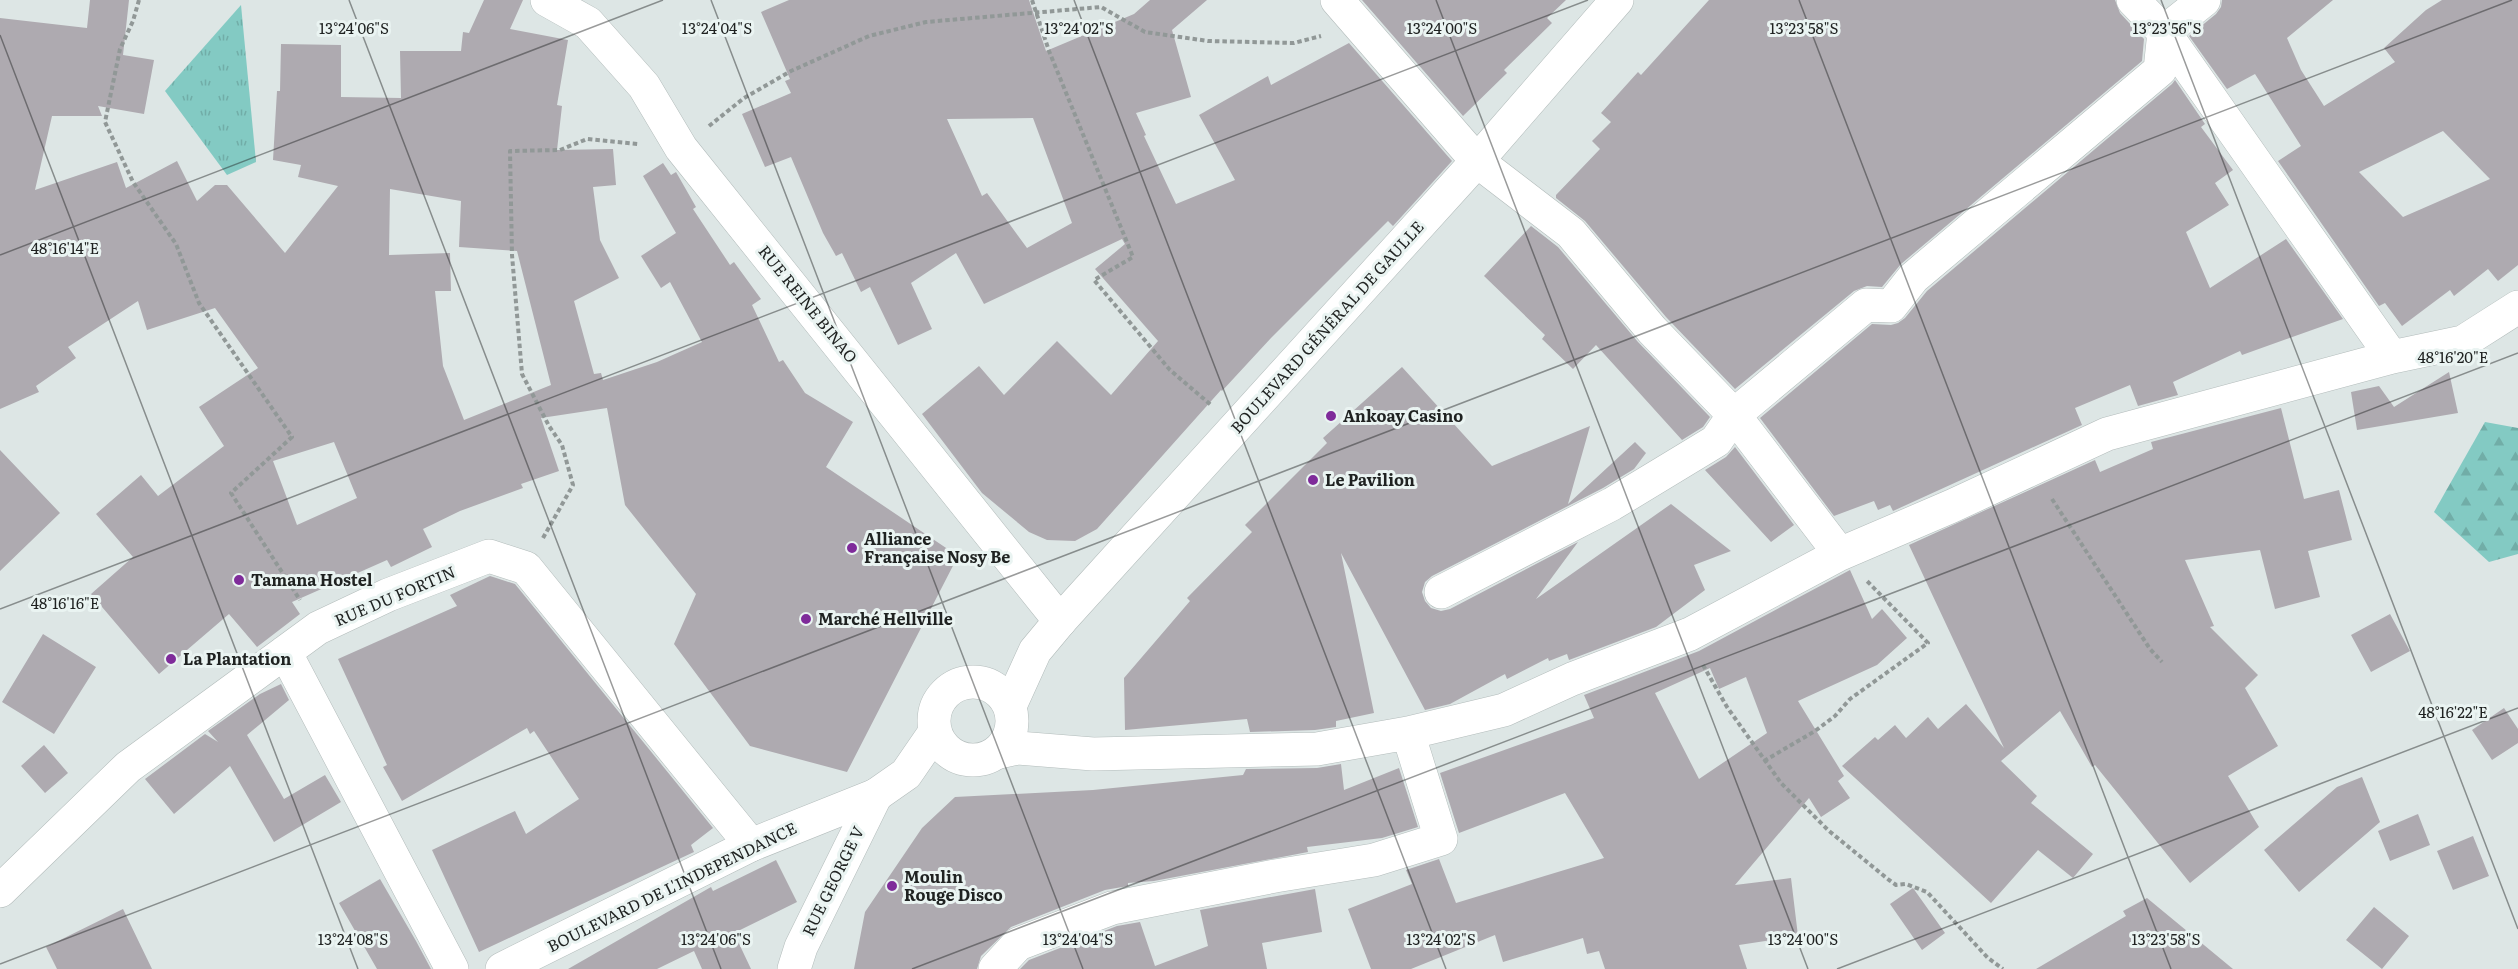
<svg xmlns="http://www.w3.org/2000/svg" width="2518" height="969" font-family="Literata,serif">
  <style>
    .forest { fill: url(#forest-firs) }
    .park { fill: url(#park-tufts) }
    .building { fill: #aeaab0; fill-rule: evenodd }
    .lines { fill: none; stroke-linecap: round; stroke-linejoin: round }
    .minor-casing { stroke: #b3bcbb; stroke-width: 34 }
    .major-casing { stroke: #b3bcbb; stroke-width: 34 }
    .path { stroke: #919897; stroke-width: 4; stroke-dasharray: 4.5 3; stroke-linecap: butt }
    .minor { stroke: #fff; stroke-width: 33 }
    .major { stroke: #fff; stroke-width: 33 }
    .ticks { fill: none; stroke: #1f2221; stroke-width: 1.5; stroke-opacity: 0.45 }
    .poi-dot { fill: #7f2b9a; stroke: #eaf4f2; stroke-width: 2 }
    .labels { text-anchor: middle; stroke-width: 6; stroke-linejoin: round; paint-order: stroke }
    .street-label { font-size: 16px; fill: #1f2221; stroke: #eaf4f2 }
    .poi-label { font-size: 16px; font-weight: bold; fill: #1f2221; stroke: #eaf4f2; text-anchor: start }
    .ticks-label { font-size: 15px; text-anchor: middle; fill: #1f2221; stroke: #eaf4f2; stroke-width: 6; stroke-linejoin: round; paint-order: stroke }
  </style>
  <defs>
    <pattern id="forest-firs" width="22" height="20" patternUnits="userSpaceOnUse" patternTransform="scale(1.5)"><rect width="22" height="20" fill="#83cac3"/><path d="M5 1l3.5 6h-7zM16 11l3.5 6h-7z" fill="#71ada7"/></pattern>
    <pattern id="park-tufts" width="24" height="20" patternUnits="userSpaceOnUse" patternTransform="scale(1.5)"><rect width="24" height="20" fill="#83cac3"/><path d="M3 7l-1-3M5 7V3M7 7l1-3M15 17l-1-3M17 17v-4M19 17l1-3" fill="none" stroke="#71ada7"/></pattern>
  </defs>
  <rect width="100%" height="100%" fill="#dde6e5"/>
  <path class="forest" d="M2485,422L2518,428V554L2489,562L2434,512Z"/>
  <path class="park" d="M241,5L256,162L227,175L165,91Z"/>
  <path class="building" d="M90,0H129L123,55L154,60L144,114L98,106L102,116H52L35,190L117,162L126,188L177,161L197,201L215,185H227L285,253L338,186L298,177L301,165L273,160L277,91H280L281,44L341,45V97L401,98L400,51H461L463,32L469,33L484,0H523L510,29L568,40L557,105L562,106L557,150L613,149L616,185L593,187L600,240L619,278L574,301L594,374L601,373L603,380L657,362L702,342L670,282L661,288L641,256L676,233L643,176L663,163L671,175L676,172L696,207L693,209L730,265L734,262L761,299L752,305L779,362L783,360L805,393L853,422L826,467L958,556L847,772L750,746L674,644L696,594L625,505L607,408L541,418L559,471L521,484L523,488L460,511L423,529L432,547L391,567L387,560L292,602L300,614L257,647L229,614L159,674L91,594L133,557L96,514L141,475L158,496L224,446L199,407L258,368L215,308L147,330L138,301L68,347L76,358L36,386L39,392L0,409V18L87,28ZM390,189L461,201L459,247L517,251L551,385L464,420L443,366L435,291H451L450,253L389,255ZM334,442L357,498L297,525L273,461Z
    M789,0H1029L1046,51L1134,14L1150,0H1207L1172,30L1191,97L1136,113L1146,135L1144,136L1176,204L1235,180L1199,115L1268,76L1271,85L1349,43L1452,161L1393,226L1388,221L1271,338L1222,391L1221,390L1097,529L1075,541L1047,540L1029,532L982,493L922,414L979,366L1004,395L1057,341L1111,395L1158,341L1095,269L1125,244L1122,239L984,304L956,253L911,283L932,329L898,345L870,287L861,292L842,253L836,256L823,233L791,157L765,167L742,114L791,93L785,81L790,79L761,12ZM1033,118L1072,223L1027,248L987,193L982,196L947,119Z
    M1362,0H1566L1547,18L1552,23L1504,70L1507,73L1463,116Z
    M1709,0H2115L2120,13L2144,39L2142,61L1901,264L1882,287L1867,286L1854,291L1735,389L1666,317L1585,221L1556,198V195L1600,149L1592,141L1611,122L1601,113L1638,72L1641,75Z
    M2222,0H2333L2287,38L2301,70L2324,106L2395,62L2384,48L2426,10L2442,0H2518V265L2498,281L2488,269L2454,296L2450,290L2402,326L2385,303L2379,306L2278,161L2301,146L2255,74L2227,89L2189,36L2216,14L2221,7ZM2443,131L2490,179L2403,217L2359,172Z
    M2175,80L2205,124L2201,127L2233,170L2215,183L2229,205L2186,232L2210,288L2286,239L2343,319L2242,355L2240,351L2173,382L2178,395L2138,406L2130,385L2075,408L2082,425L1893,511L1890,505L1878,510L1874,501L1834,516L1760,418L1872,324L1891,325L1898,323L1905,318L1927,291L2172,84Z
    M1531,226L1558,247L1638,342L1710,417L1703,427L1682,440L1596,345L1573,369L1542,339L1545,335L1484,276Z
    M1402,367L1492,466L1590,426L1568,504L1635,442L1646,453L1634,469L1603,488L1432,576L1425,582L1422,592L1425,601L1431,608L1441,611L1450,609L1578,542L1536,599L1671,504L1731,551L1694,565L1705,590L1656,627L1569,660L1567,654L1549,661L1548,658L1507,679L1505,674L1450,704L1425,710L1341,553L1374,713L1336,721V727L1315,730L1250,732L1247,719L1125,730L1124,678L1190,601L1187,598L1252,532L1245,525L1327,443L1323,438Z
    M2449,372L2458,413L2357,430L2351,392L2379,386L2394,407Z
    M2281,408L2304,499L2339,490L2352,540L2308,551L2320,597L2275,609L2260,550L2185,560L2214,626L2210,627L2258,675L2245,688L2278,746L2228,776L2259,827L2190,883L2095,765L2092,767L2060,711L2001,761L2037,796L2031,803L2093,854L2073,878L2038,850L1991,903L1842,766L1875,737L1878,740L1895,725L1906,738L1928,717L1938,729L1966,704L2004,748L1909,545L2095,460L2100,472L2153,449L2151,442Z
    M1735,447L1794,525L1771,542L1705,470L1726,457Z
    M0,450L60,513L0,571Z
    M1850,570L1872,619L1882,609L1907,638L1877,665L1798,701L1844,776L1838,781L1850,798L1821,817L1809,798L1735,885L1791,878L1798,936L1739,945L1747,969H1605L1599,951L1587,954L1583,938L1503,962L1495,935L1411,969H1371L1348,909L1412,884L1406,870L1439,859L1456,903L1604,858L1565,793L1459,833L1440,773L1594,718L1584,695L1699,651ZM1710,668L1719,689L1746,677L1767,733L1699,779L1655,693Z
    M490,576L515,584L713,828L691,845L694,852L479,952L432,850L515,811L526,834L579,799L534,731L530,734L527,728L402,801L383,767L387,765L338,659L457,606L450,595Z
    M2390,614L2410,651L2371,672L2351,635Z
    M43,634L96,667L54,734L2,702Z
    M281,684L289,700L247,735L284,799L325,775L341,802L274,842L230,766L174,814L145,779L205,734L218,742L208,731L260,694Z
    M2504,708L2518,729V743L2492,760L2472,730Z
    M44,745L68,773L45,793L21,766Z
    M1341,764L1344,790L1399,768L1418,827L1382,838L1307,847L1308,852L1154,881L1128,883V886L1105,890L1011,927L981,956L977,969H854L865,912L922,828L955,797L1093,790L1243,775L1246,769L1317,768Z
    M2362,777L2380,822L2299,892L2264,850L2337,787Z
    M2418,814L2430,845L2390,861L2378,831Z
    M2473,836L2489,876L2453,890L2437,851Z
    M776,860L797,902L734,933L751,969H702L694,951L657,969H568L711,887L713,891Z
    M380,879L416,941L431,969H377L339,903Z
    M1913,888L1945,933L1922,950L1890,904Z
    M1315,889L1322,932L1262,943L1267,969H1020L1029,960L1117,926L1140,922L1155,966L1208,946L1200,910Z
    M2147,898L2233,969H2036L2126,916L2123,911Z
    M2374,907L2409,936L2382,969L2346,940Z
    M123,909L152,969H57L46,947Z"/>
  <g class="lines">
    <defs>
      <path id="minor" d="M547,0L588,23L644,86L681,148L1060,621
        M1337,0L1477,161L1571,233L1652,330L1734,415L1840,554
        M2133,0L2164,32L2392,357
        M1441,592L1612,504L1716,441L1734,415L1866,305L1891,306L1913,278L2160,70L2164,32L2204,0
        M285,652L452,969
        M999,752L1018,748L1093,754L1317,749L1408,733L1504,710L1572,679L1690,634L1840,554L1952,506L2107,434L2392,357L2463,342L2518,307
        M0,891L128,767L318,628L388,595L489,556L526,568L751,845
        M794,969L801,947L876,795
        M995,969L1018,944L1112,908L1275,876L1374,860L1441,839L1408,733"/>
      <path id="major" d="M934 721a39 39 0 1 1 78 0a39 39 0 1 1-78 0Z
        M1010,706L1035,651L1060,621L1477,161L1617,0
        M502,969L751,845L876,795L906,774L935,732"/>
    </defs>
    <use href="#minor" class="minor-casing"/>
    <use href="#major" class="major-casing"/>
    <path class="path" d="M139,0L133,21L120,49L105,122L133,182L176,244L199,303L292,437L231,493L300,600
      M1032,0L1049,51L1133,257L1094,280L1170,370L1211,405
      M709,126L744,98L791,71L869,36L926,22L1101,7L1145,32L1208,41L1294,43L1321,36
      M2052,499L2150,649L2162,662
      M543,538L573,485L562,445L549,426L522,374L512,255L510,151L560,150L587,139L638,144
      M1703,665L1727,707L1781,783L1829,831L1889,880L1896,885L1906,884L1927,892L1988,958L2003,969
      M1764,761L1815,731L1835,716L1850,699L1928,643L1866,580"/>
    <use href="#minor" class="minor"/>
    <use href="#major" class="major"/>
  </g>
  <path class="ticks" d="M349,0L721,969M711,0L1083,969M1074,0L1446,969M1436,0L1808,969M1799,0L2171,969M2161,0L2518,929M0,35L358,969M0,255L663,0M0,609L1588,0M0,964L2512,0M912,969L2518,353M1837,969L2518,708"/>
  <g class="poi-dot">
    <circle cx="1331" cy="416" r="6"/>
    <circle cx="1313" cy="480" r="6"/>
    <circle cx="852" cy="548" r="6"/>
    <circle cx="239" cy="580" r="6"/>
    <circle cx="806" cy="619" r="6"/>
    <circle cx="171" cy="659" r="6"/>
    <circle cx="892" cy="886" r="6"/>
  </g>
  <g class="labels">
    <g class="street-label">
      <text transform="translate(808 304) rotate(51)" y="6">RUE REINE BINAO</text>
      <text transform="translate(1327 327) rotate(-48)" y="6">BOULEVARD GÉNÉRAL DE GAULLE</text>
      <text transform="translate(395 596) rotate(-23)" y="6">RUE DU FORTIN</text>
      <text transform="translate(833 881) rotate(-64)" y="6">RUE GEORGE V</text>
      <text transform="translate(672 887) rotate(-26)" y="6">BOULEVARD DE L'INDEPENDANCE</text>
    </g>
    <g class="poi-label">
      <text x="1343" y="422">Ankoay Casino</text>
      <text x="1325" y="486">Le Pavilion</text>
      <text x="864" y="545">Alliance<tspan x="864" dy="18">Française Nosy Be</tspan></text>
      <text x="251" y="586">Tamana Hostel</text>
      <text x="818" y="625">Marché Hellville</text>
      <text x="183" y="665">La Plantation</text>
      <text x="904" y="883">Moulin<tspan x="904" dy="18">Rouge Disco</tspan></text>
    </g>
  </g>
  <g class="ticks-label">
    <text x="354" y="34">13°24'06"S</text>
    <text x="1079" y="34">13°24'02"S</text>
    <text x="1442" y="34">13°24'00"S</text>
    <text x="1804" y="34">13°23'58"S</text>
    <text x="717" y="34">13°24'04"S</text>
    <text x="2167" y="34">13°23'56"S</text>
    <text x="65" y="254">48°16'14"E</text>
    <text x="2453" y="363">48°16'20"E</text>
    <text x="65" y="609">48°16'16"E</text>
    <text x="2453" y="718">48°16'22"E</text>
    <text x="353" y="945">13°24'08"S</text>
    <text x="716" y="945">13°24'06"S</text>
    <text x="1078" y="945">13°24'04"S</text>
    <text x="1441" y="945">13°24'02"S</text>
    <text x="1803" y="945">13°24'00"S</text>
    <text x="2166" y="945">13°23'58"S</text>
  </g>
</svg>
